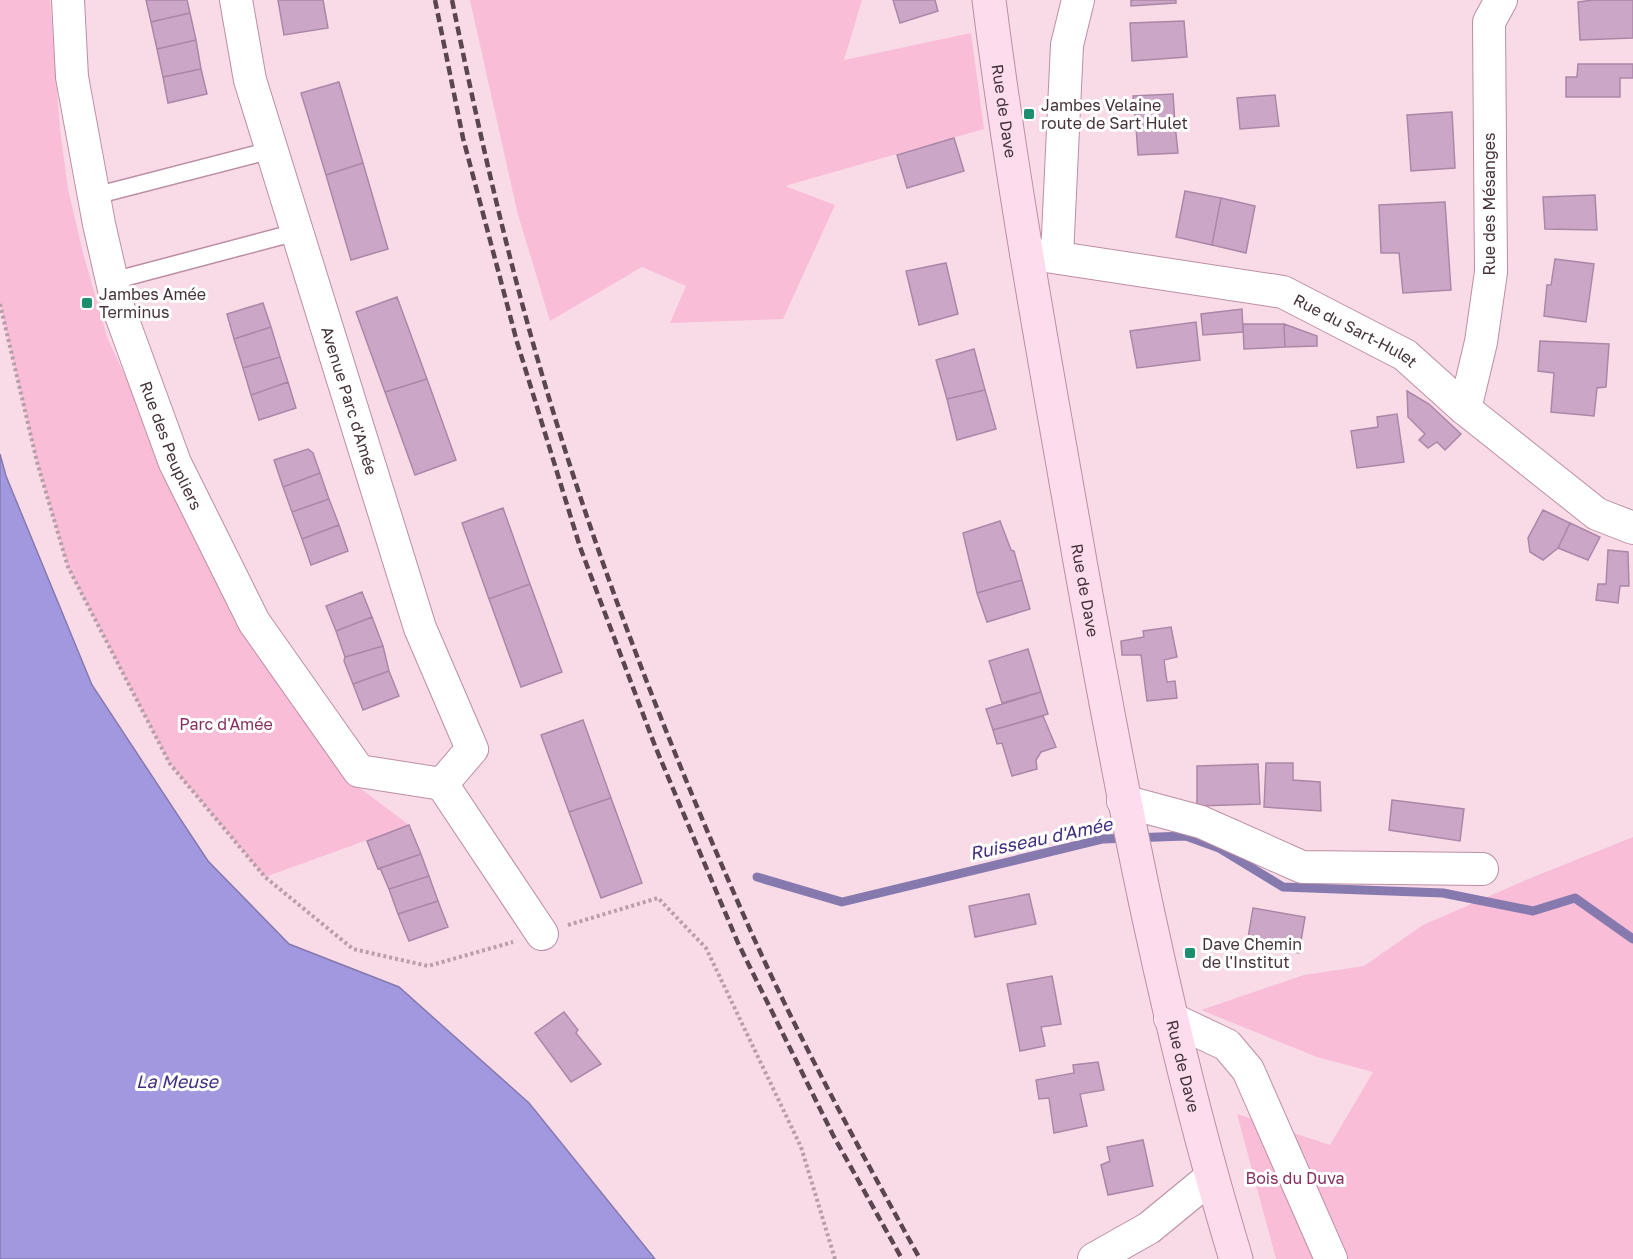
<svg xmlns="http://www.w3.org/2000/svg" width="1633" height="1259" font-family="'Golos Text',sans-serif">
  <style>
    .green { fill: #f9bdd8 }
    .water { fill: #a298df; stroke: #8679ae; stroke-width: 1.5 }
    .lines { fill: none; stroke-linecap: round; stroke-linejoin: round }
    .stream { stroke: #8679ae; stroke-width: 9 }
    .building { fill: #cca6c7; stroke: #ab87a7; stroke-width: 1.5 }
    .lane-casing { stroke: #bc8ea3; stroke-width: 19 }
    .street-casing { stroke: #bc8ea3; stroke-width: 34 }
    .secondary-casing { stroke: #bc8ea3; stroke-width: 35 }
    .path { stroke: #b89ea9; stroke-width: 4; stroke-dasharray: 3 3; stroke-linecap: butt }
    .lane { stroke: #fff; stroke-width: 16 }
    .street { stroke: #fff; stroke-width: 32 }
    .secondary { stroke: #fddded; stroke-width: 33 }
    .rail { stroke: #5b4650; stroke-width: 4.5; stroke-dasharray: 9 4.5; stroke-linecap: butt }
    .poi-dot { fill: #1c8f71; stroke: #fff; stroke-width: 2 }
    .labels { text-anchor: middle; stroke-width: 6; stroke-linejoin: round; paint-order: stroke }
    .poi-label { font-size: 16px; fill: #45323b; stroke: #fff; text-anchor: start }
    .street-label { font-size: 16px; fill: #45323b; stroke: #fff }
    .park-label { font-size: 16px; fill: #862e5e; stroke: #fff }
    .water-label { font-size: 18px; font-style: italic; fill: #422d7f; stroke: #fff }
  </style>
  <rect width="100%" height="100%" fill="#f9dbe8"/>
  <path class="green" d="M0,0H50L60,129L68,189L83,253L107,337L199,535L352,782L409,825L265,877L170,764L68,567L37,462L0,304Z
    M470,0H862L844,60L971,33L984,129L785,186L835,205L783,319L670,323L686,286L642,267L550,321L517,211Z
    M1633,837V1259H1276L1237,1114L1330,1145L1373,1072L1317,1057L1201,1010L1304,975L1364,966L1423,925L1528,879Z"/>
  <path class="water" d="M0,454L6,476L92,685L208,861L289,944L399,987L529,1103L655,1259H0Z"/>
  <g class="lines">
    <path class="stream" d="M757,877L842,902L1103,839L1186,836L1219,848L1283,887L1443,893L1533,911L1575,898L1633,939"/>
  </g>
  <path class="building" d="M146,0H187L190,13L151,22Z
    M278,0H323L328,28L284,35Z
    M893,0H935L938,11L900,23Z
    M1131,0H1176V3L1131,6Z
    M1593,0H1633V38L1580,40L1578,2Z
    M190,13L196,40L157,49L151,22Z
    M1184,21L1187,57L1132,61L1130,23Z
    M196,40L201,69L163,77L157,49Z
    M1578,64H1633V78H1620V97H1566V77H1577Z
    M201,69L207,94L168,103L163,77Z
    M339,82L363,163L326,175L301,93Z
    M1173,94L1175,124L1136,127L1133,96Z
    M1275,95L1279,126L1240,129L1237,98Z
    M1452,112L1455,168L1411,171L1407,115Z
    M1175,124L1178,153L1138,155L1136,127Z
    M954,138L964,171L907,188L897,155Z
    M363,163L388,249L351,260L326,175Z
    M1185,191L1221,198L1212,245L1176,237Z
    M1595,195L1597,230L1545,229L1543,197Z
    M1221,198L1255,206L1246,253L1212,245Z
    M1445,202L1451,290L1403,293L1399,253H1381L1379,205Z
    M1555,259L1594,264L1586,322L1544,316L1547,285H1551Z
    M946,263L958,314L919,325L906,271Z
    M397,297L427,379L385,392L356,312Z
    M263,303L271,327L234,339L227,314Z
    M1242,309L1243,332L1203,335L1201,314Z
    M1196,322L1200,360L1137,368L1130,331Z
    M1243,324H1284L1285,347L1244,349Z
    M1284,324L1317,336V346L1285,347Z
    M271,327L280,357L243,368L234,339Z
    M1540,341L1609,344L1606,387L1597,388L1594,416L1551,412L1554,373L1538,371Z
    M974,349L985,390L947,399L936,360Z
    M280,357L288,382L251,395L243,368Z
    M427,379L456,460L415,475L385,392Z
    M288,382L296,408L259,420L251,395Z
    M985,390L996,429L957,440L947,399Z
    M1407,391L1429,404L1461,434L1445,450L1437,442L1428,448L1419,440L1425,434L1408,417Z
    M1397,414L1404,462L1357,468L1351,431L1378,427L1377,417Z
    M308,449L313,453L320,473L283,487L274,460Z
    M320,473L329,499L292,512L283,487Z
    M329,499L339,525L302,539L292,512Z
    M503,508L530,584L489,599L462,523Z
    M1543,510L1570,523L1558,548L1543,560L1530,552L1528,538Z
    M1000,521L1011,550L1014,551L1022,580L977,593L963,533Z
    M1570,523L1600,537L1588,560L1558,548Z
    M339,525L348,551L311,565L302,539Z
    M1608,550L1628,552L1629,586H1620L1618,603L1596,600L1598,584H1606Z
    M1022,580L1030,609L987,622L977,593Z
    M530,584L562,672L521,687L489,599Z
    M362,592L372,617L336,631L326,606Z
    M372,617L383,646L345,657L336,631Z
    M1171,627L1177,657L1164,660L1167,682L1175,681L1177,698L1147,701L1141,655H1122L1121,641L1144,637L1143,631Z
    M383,646L389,671L353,684L344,661L345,657Z
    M1028,649L1041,692L1002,703L989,661Z
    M389,671L399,696L363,710L353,684Z
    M1041,692L1048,714L993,730L986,709Z
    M1043,716L1056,747L1041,752L1036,760L1037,769L1012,776L1002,743L997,744L993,730Z
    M583,720L611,798L569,812L541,735Z
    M1266,763H1293V780L1320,782L1321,811L1264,807Z
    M1258,764L1260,804L1197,806V766Z
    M611,798L642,883L601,898L569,812Z
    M1392,800L1464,809L1460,841L1389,830Z
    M409,825L421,854L378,869L367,841Z
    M421,854L429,876L389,889L380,868Z
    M429,876L438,901L398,914L389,889Z
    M1029,894L1036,924L975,937L969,906Z
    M438,901L448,927L409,941L398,914Z
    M1253,908L1305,917L1299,953L1247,944Z
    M1052,976L1061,1024L1041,1027L1045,1046L1020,1051L1007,984Z
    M564,1012L578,1030L576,1033L601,1064L571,1082L535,1033Z
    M1098,1062L1104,1090L1080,1094L1087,1126L1054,1133L1049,1098L1039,1099L1036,1080L1074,1073L1073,1065Z
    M1143,1140L1153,1186L1108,1195L1101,1165L1110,1161L1107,1147Z"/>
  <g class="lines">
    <defs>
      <path id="lane" d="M94,196L272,150
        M112,281L297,232"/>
      <g id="street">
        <path id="s1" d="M68,0L72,77L99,224L118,307L175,463L254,622L359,771L442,784"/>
        <path id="s2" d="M236,0L250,80L420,628L472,749L442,784"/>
        <path id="s3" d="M1026,253L1283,292L1405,355L1465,409L1597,514L1633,528"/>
        <path d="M1057,256L1067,45L1078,0"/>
        <path d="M1465,409L1481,342L1491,272L1489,22L1501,0"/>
        <path d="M442,784L542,934"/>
        <path d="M1123,801L1201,822L1302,867L1482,869"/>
        <path d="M1170,1018L1227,1045L1248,1070L1331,1259"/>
        <path d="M1094,1259L1149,1228L1211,1177"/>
      </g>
      <g id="secondary">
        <path id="s4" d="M989,0C1013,190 1048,378 1081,567C1123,800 1167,1032 1236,1259"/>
      </g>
    </defs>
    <use href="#lane" class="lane-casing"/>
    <use href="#street" class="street-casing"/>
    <use href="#secondary" class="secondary-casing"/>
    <path class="path" d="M0,304L37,462L68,567L170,764L265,877L353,949L428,966L513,942
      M568,925L658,898L706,948L801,1147L835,1259"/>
    <use href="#lane" class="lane"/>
    <use href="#street" class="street"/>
    <use href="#secondary" class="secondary"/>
    <path class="rail" d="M435,0L463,138L517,342L580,547L655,746L738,943L833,1135L902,1259
      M452,0C475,113 500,225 531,336C588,540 666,741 752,934C802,1045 861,1152 920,1259"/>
  </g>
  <g class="poi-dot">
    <rect x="1023" y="108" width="12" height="12" rx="3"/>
    <rect x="81" y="297" width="12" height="12" rx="3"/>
    <rect x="1184" y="947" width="12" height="12" rx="3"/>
  </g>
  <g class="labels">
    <g class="poi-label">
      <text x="1041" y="111">Jambes Velaine<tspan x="1041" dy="18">route de Sart Hulet</tspan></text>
      <text x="99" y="300">Jambes Amée<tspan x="99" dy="18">Terminus</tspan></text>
      <text x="1202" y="950">Dave Chemin<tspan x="1202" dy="18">de l'Institut</tspan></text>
    </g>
    <g class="street-label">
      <text dy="6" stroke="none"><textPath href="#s4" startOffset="112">Rue de Dave</textPath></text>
      <text transform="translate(1489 204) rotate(-90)" y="6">Rue des Mésanges</text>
      <text dy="6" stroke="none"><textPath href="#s3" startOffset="342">Rue du Sart-Hulet</textPath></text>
      <text dy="6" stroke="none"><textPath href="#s2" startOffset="417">Avenue Parc d'Amée</textPath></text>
      <text dy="6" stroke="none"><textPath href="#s1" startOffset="460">Rue des Peupliers</textPath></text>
      <text dy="6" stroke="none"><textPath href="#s4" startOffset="598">Rue de Dave</textPath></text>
      <text dy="6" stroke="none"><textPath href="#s4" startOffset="1084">Rue de Dave</textPath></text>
    </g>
    <g class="park-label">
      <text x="226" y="730">Parc d'Amée</text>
      <text x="1295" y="1184">Bois du Duva</text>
    </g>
    <g class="water-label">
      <text transform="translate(1041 839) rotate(-12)" y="6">Ruisseau d'Amée</text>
      <text x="177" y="1088">La Meuse</text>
    </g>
  </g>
</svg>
